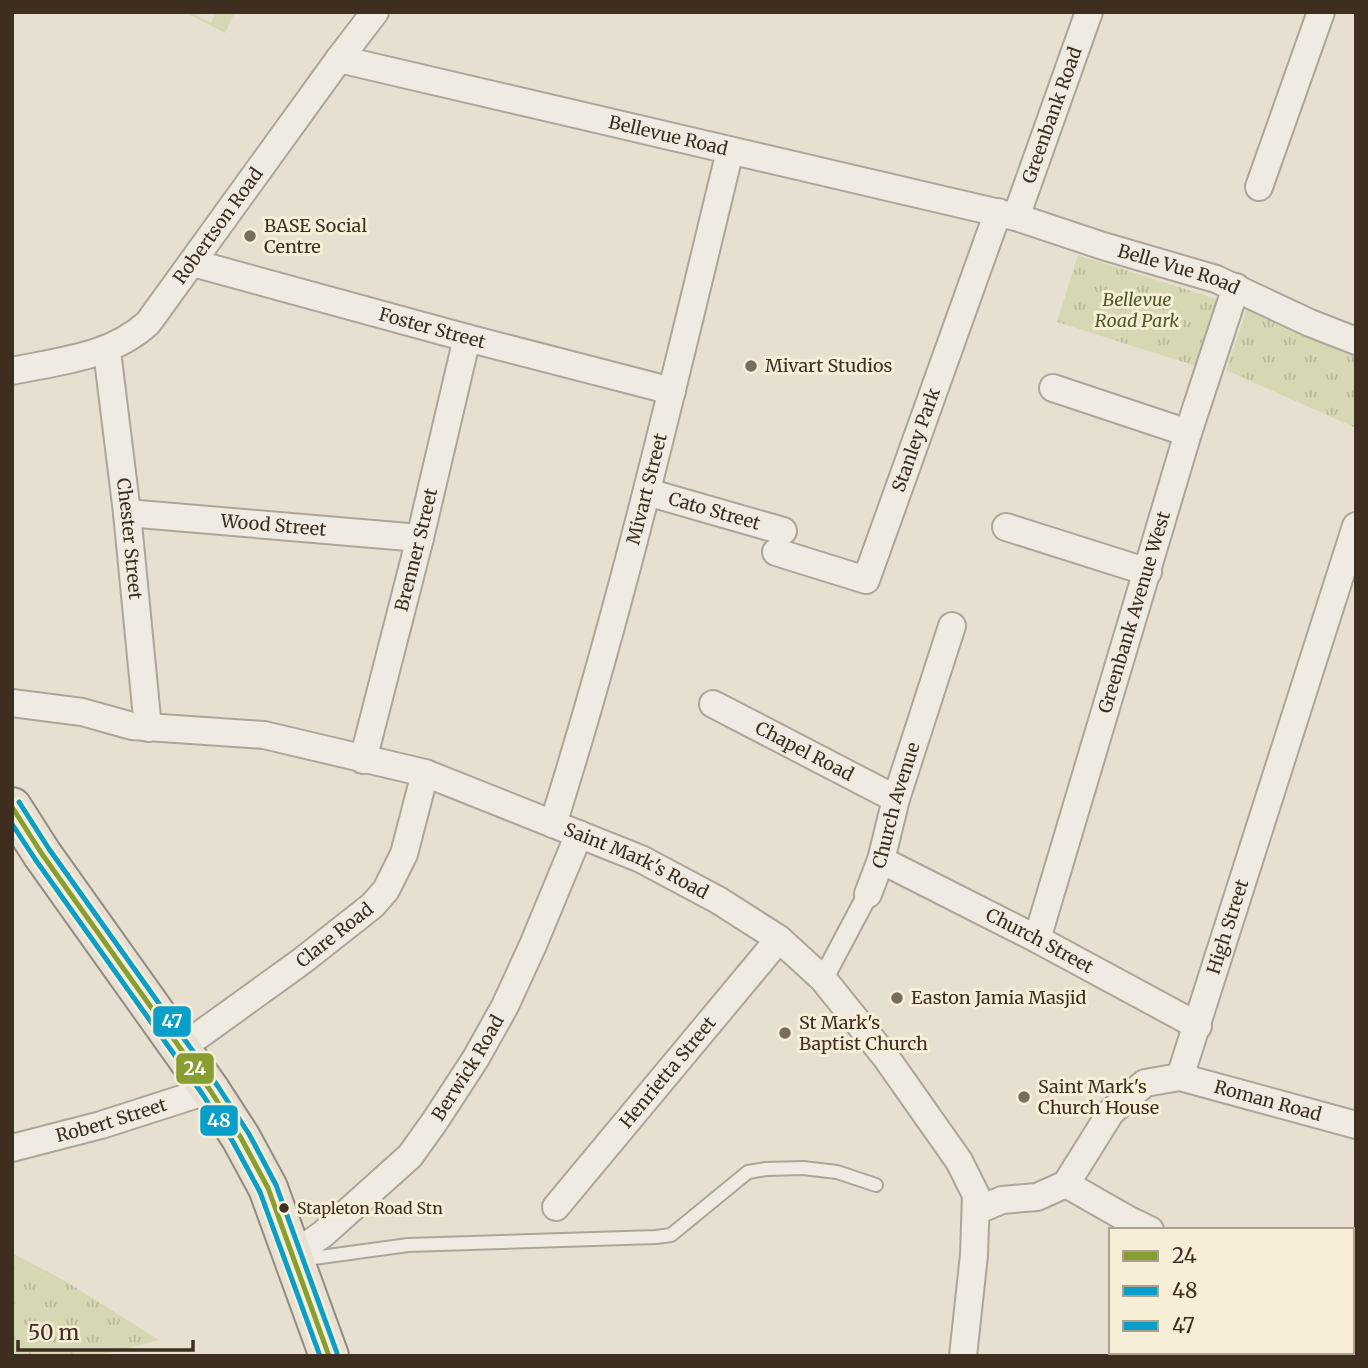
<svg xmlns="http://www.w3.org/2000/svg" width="1368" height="1368" font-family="Merriweather,serif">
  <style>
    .grass { fill: url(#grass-tufts) }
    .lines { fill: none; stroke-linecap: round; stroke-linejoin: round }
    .service-casing { stroke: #ada599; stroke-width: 16 }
    .pedestrian-casing { stroke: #ada599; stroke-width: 23 }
    .minor-casing { stroke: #ada599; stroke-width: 30 }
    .primary-casing { stroke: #928b80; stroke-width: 42 }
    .service { stroke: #efebe3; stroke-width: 12 }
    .pedestrian { stroke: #efebe3; stroke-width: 19 }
    .minor { stroke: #efebe3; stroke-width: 26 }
    .primary { stroke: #e6e1d4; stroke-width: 38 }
    .bus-1-casing { stroke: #f7eed8; stroke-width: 10 }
    .bus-2-casing { stroke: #f7eed8; stroke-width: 10 }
    .bus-3-casing { stroke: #f7eed8; stroke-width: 10 }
    .bus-1 { stroke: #869e32; stroke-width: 5 }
    .bus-2 { stroke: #099fc8; stroke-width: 5 }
    .bus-3 { stroke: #099fc8; stroke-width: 5 }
    .poi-dot { fill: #786c5e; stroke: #f7eed8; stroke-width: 2.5 }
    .bus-dot { fill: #3d2e20; stroke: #f7eed8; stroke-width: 2.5 }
    .labels { text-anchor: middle; stroke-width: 6; stroke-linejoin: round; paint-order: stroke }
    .bus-label { font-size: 16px; fill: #3d2e20; stroke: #f7eed8; text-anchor: start }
    .street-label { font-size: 18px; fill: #3d2e20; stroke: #f7eed8 }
    .poi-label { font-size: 18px; fill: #3d2e20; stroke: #f7eed8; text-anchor: start }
    .park-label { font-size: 18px; font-style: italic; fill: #4d5a26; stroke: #f7eed8 }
    .line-badge { stroke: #f7eed8; stroke-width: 2.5 }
    .badge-label { font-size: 19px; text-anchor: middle; font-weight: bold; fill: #fff }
  </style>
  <defs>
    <pattern id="grass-tufts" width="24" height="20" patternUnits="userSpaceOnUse" patternTransform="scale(1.75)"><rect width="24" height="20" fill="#d6d7b3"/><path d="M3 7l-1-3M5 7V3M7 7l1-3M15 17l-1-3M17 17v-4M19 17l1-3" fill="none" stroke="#b9b99a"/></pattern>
  </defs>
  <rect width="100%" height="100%" fill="#e7e0d1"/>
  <path class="grass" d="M185,12H191L211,23L217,12H235L225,33Z
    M1078,255L1217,299L1196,366L1057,322Z
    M1247,309L1356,358V428L1226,370Z
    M12,1253L67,1282L159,1340L99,1356H12Z"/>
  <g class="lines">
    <defs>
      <path id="service" d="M299,1260L408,1245L656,1237L671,1235L748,1172L766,1169L803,1168L837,1172L876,1185"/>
      <path id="pedestrian" d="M823,979L868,894"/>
      <g id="minor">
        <path id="s1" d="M339,59L1016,217L1103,246L1216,279L1310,323L1356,341"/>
        <path d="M1259,187L1321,12"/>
        <path id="s2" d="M1016,217L1089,12"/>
        <path id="s3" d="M193,263L467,338L672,391"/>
        <path id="s4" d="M107,351L127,513L148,728"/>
        <path id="s5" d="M12,371C59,361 111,357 148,323L339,59L375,12"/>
        <path d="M1053,388L1188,433"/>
        <path id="s6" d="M647,492L783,531"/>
        <path id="s7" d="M127,513L420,538"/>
        <path d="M1006,527L1148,572"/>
        <path id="s8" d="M776,552L866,580L998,212"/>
        <path id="s9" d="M12,703L82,712L132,726L264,735L425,773L641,859L718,900L779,939L823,979L885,1056L959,1161L976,1195L974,1255L963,1356"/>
        <path id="s10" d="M713,704L896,799"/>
        <path id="s11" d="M363,760L420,538L467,338"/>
        <path id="s12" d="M553,824C623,603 675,377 730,151"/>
        <path id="s13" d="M881,860L1037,939L1198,1026"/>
        <path id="s14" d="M868,894L881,860L896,799L952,626"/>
        <path id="s15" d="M1037,939L1188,433L1236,287"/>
        <path id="s16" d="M180,1049L302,961L373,905L386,890L404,854L425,773"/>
        <path id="s17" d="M1180,1077L1356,1125"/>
        <path id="s18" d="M12,1148L101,1125L210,1090"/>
        <path d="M1066,1184L1129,1220L1150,1230"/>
        <path id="s19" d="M556,1207L779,939"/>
        <path id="s20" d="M976,1211L1002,1200L1037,1197L1066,1184L1111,1112L1145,1083L1180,1077L1356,526"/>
        <path id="s21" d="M293,1255L323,1234L410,1156L435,1121L476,1058L505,1006L533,945L579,834"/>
        <path d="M1352,1273H1356"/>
      </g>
      <path id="primary" d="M12,807L42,854L210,1090L241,1138L268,1188L329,1356"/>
    </defs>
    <use href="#service" class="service-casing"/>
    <use href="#pedestrian" class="pedestrian-casing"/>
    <use href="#minor" class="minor-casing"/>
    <use href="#primary" class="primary-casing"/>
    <use href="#service" class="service"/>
    <use href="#pedestrian" class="pedestrian"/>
    <use href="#minor" class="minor"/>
    <use href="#primary" class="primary"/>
    <defs>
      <path id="bus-1" d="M12,807L42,854L210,1090L241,1138L268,1188L329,1356"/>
      <path id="bus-2" d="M12,824L35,859L203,1095L233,1142L260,1192L320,1356"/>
      <path id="bus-3" d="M19,802L49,849L217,1085L249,1134L276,1185L337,1353"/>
    </defs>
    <use href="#bus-1" class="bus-1-casing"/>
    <use href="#bus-2" class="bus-2-casing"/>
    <use href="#bus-3" class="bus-3-casing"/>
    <use href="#bus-1" class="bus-1"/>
    <use href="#bus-2" class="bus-2"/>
    <use href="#bus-3" class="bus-3"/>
  </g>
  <g class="poi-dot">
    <circle cx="250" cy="236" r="7"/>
    <circle cx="751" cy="366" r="7"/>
    <circle cx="897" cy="998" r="7"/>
    <circle cx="785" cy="1033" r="7"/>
    <circle cx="1024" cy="1097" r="7"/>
  </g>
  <circle class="bus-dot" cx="284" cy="1208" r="6"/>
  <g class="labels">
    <g class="bus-label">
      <text x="297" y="1214">Stapleton Road Stn</text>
    </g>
    <g class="street-label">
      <text dy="6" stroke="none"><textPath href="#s2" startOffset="108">Greenbank Road</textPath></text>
      <text dy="6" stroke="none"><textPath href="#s1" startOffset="338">Bellevue Road</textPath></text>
      <text dy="6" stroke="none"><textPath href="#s5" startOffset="266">Robertson Road</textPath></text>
      <text dy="6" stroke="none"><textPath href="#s1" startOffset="866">Belle Vue Road</textPath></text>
      <text dy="6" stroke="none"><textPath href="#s3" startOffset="248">Foster Street</textPath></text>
      <text dy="6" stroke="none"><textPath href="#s8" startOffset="243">Stanley Park</textPath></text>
      <text dy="6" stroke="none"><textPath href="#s12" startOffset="348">Mivart Street</textPath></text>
      <text dy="6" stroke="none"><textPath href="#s6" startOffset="70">Cato Street</textPath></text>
      <text dy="6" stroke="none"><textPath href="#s7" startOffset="147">Wood Street</textPath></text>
      <text dy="6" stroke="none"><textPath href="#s4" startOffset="189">Chester Street</textPath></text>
      <text dy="6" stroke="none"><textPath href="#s11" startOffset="217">Brenner Street</textPath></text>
      <text dy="6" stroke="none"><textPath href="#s15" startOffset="341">Greenbank Avenue West</textPath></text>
      <text dy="6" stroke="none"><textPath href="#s10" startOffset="103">Chapel Road</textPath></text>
      <text dy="6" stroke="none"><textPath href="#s14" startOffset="93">Church Avenue</textPath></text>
      <text dy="6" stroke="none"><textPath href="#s9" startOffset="649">Saint Mark's Road</textPath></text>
      <text dy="6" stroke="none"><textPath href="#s20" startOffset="418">High Street</textPath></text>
      <text dy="6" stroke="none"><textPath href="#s16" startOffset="192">Clare Road</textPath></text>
      <text dy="6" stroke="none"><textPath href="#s13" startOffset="178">Church Street</textPath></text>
      <text dy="6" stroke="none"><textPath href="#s21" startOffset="259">Berwick Road</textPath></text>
      <text dy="6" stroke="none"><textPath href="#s19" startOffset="175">Henrietta Street</textPath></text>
      <text dy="6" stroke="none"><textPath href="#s17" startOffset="91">Roman Road</textPath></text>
      <text dy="6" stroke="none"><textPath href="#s18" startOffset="103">Robert Street</textPath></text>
    </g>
    <g class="poi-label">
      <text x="264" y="232">BASE Social<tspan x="264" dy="21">Centre</tspan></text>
      <text x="765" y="372">Mivart Studios</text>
      <text x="911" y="1004">Easton Jamia Masjid</text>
      <text x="799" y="1029">St Mark's<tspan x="799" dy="21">Baptist Church</tspan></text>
      <text x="1038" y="1093">Saint Mark's<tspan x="1038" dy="21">Church House</tspan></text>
    </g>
    <g class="park-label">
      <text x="1137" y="306">Bellevue<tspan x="1137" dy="21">Road Park</tspan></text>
    </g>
  </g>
  <g class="line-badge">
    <rect x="152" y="1005" width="40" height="33" rx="7" fill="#099fc8"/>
    <rect x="175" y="1052" width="40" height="33" rx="7" fill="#869e32"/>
    <rect x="199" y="1104" width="40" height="33" rx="7" fill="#099fc8"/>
  </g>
  <g class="badge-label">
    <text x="172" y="1028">47</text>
    <text x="195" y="1075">24</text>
    <text x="219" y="1127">48</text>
  </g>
  <rect width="1368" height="1368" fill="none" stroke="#3d2e20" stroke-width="28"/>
  <rect x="1109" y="1228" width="245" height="126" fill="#f7eed8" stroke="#ada18e" stroke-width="2"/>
  <rect x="1123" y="1251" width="35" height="10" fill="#869e32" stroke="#ada18e" stroke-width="2"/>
  <text x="1172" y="1263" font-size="21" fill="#3d2e20">24</text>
  <rect x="1123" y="1286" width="35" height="10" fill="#099fc8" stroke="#ada18e" stroke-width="2"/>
  <text x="1172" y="1298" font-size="21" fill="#3d2e20">48</text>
  <rect x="1123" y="1321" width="35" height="10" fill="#099fc8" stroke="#ada18e" stroke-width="2"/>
  <text x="1172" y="1333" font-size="21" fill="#3d2e20">47</text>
  <path d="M18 1340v10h175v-10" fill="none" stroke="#3d2e20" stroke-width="3.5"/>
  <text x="28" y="1340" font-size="21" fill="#3d2e20" stroke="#f7eed8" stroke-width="5" paint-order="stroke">50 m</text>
</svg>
